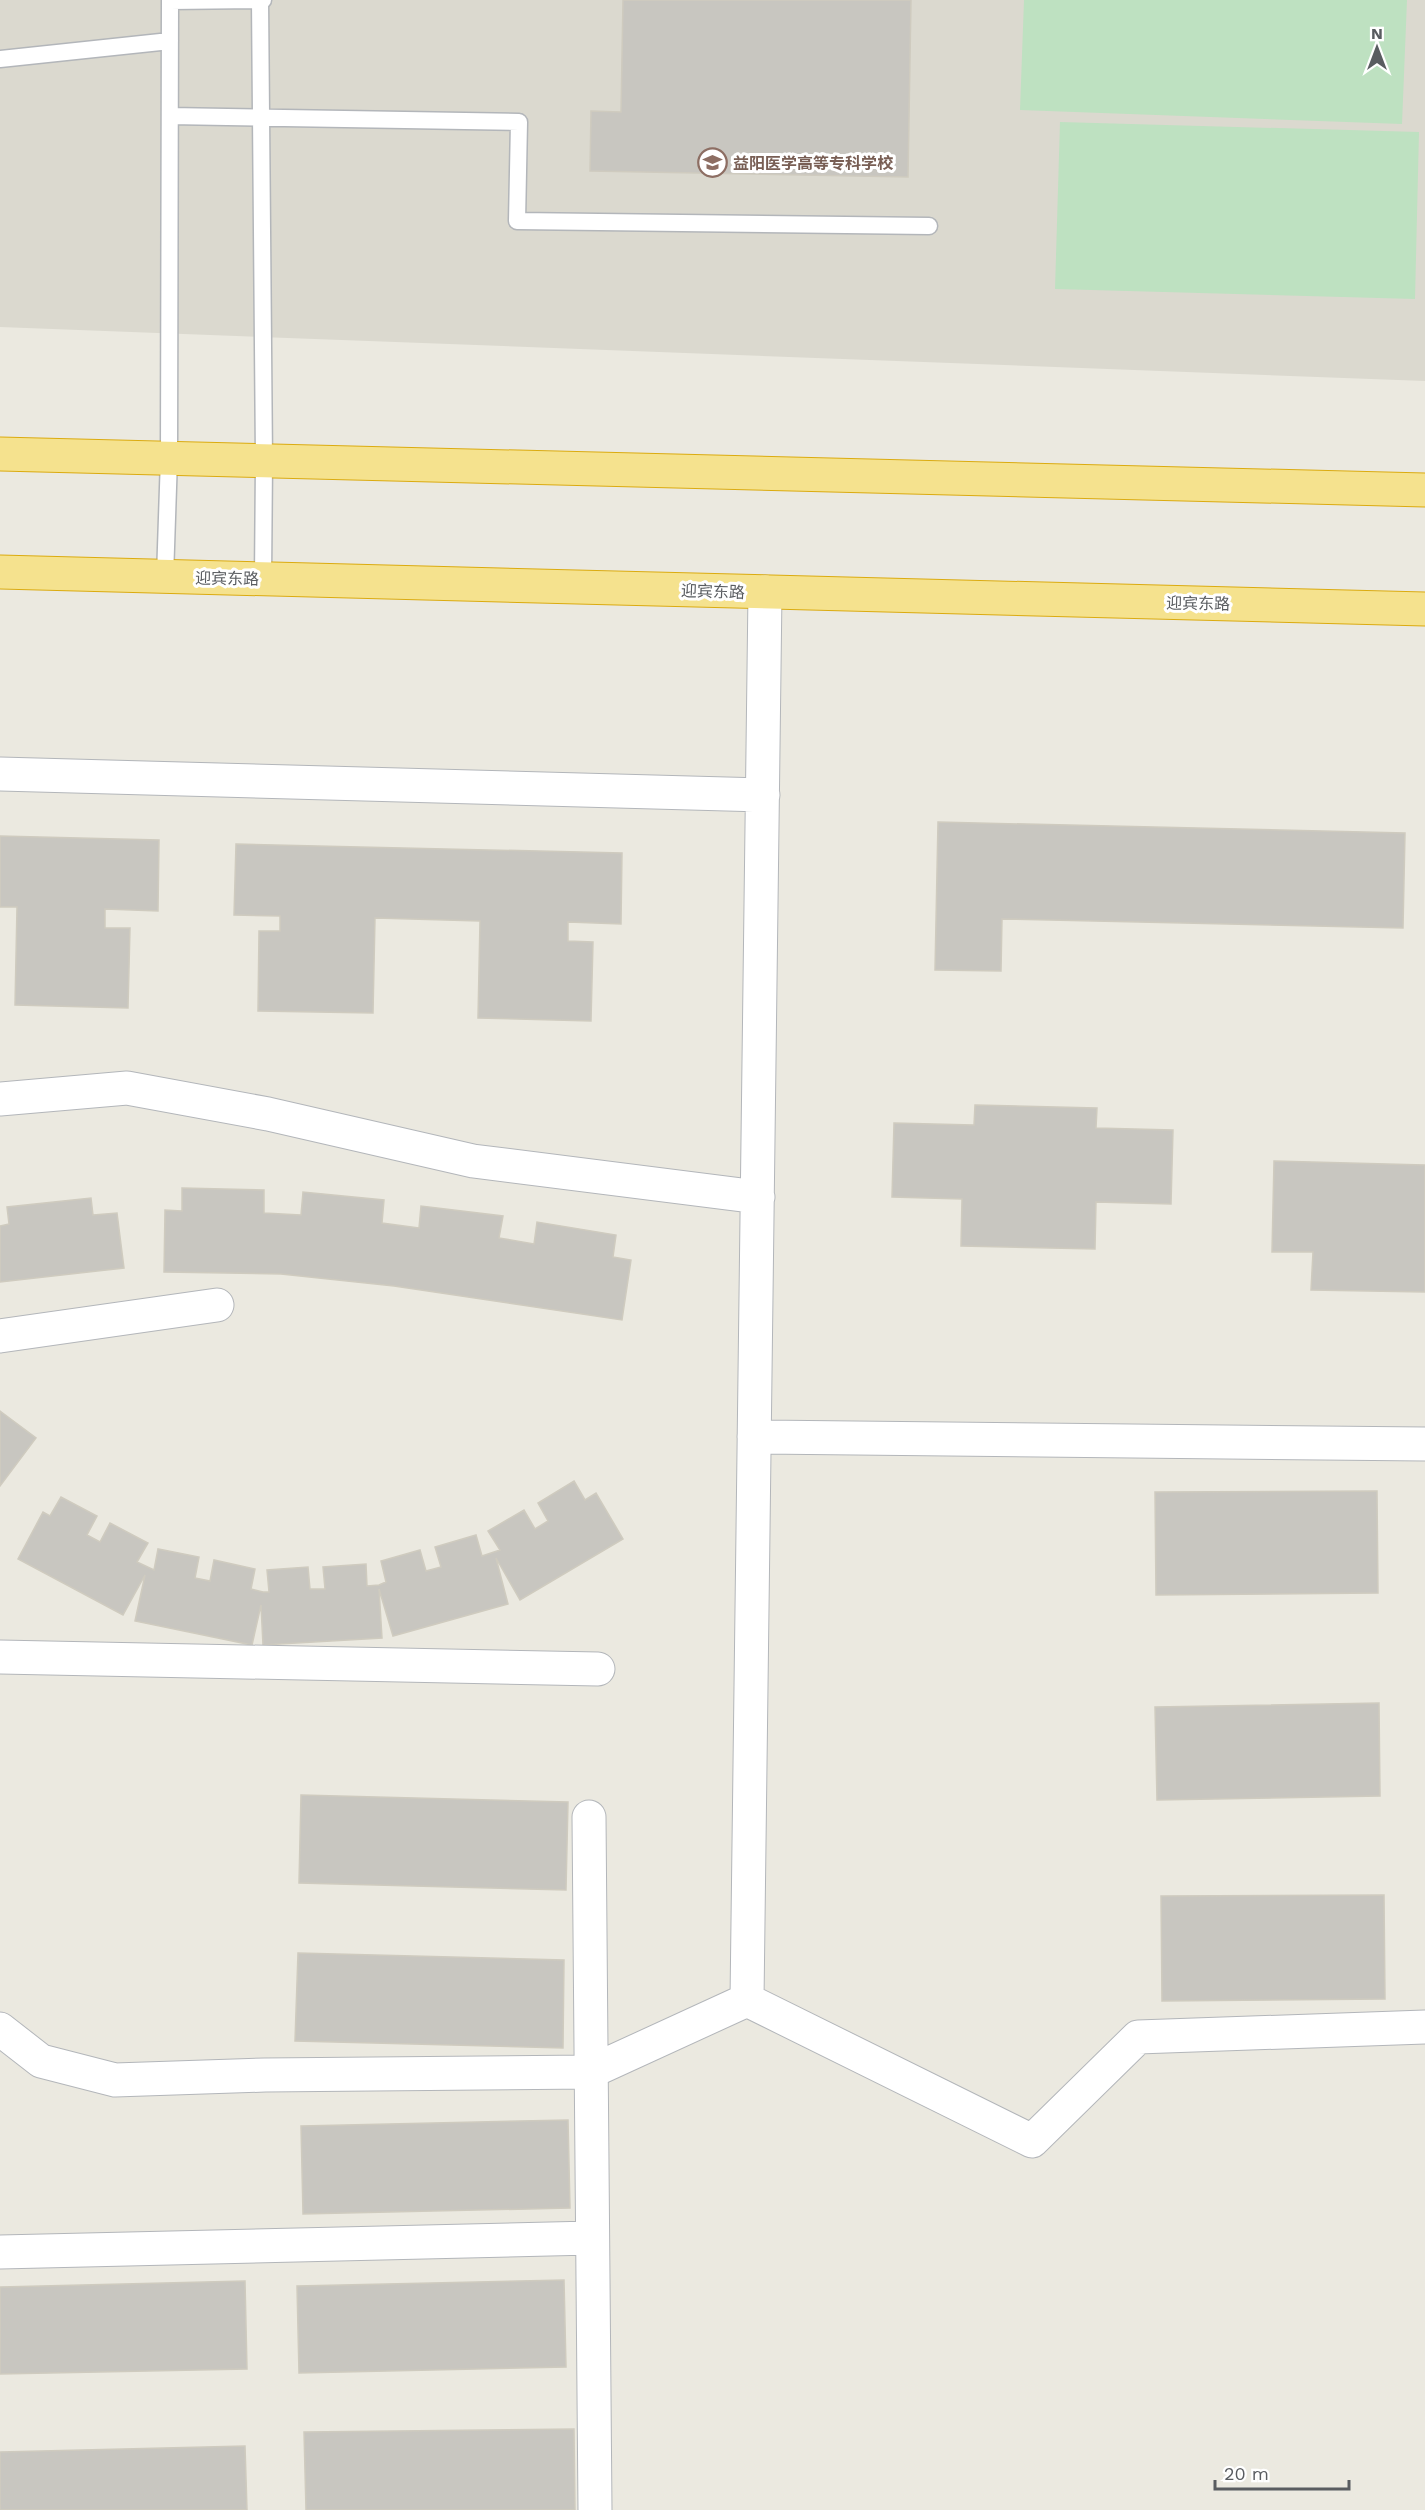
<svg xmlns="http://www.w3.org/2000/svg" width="1425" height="2510" font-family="'Work Sans','Noto Sans SC',sans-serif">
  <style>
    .education { fill: #dbd9cf }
    .green { fill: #bee1c1 }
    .building { fill: #c8c6c0; stroke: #cfcbbf; stroke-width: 1.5 }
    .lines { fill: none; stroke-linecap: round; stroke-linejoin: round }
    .lane-casing { stroke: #b3b6ba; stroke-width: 19 }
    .street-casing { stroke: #b3b6ba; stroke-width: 35 }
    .highway-casing { stroke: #dbab10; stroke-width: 35 }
    .lane { stroke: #fff; stroke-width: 16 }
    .street { stroke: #fff; stroke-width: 33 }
    .highway { stroke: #f5e28e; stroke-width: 33 }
    .labels { text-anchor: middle; stroke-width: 6; stroke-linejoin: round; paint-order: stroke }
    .education-label { font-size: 16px; font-weight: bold; fill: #785e54; stroke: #fff; text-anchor: start }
    .street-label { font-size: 16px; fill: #595c60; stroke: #fff }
  </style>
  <rect width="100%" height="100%" fill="#ebe9e0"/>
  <path class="education" d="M0,0H1425V381L0,327Z"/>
  <path class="green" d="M1024,0H1407L1402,124L1020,110Z
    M1060,122L1419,132L1415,299L1055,289Z"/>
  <path class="building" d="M623,0H911L908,177L590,171L591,111L621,112Z
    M938,822L1405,833L1403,928L1002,919L1001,971L935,970Z
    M0,836L159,840L158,911L105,909V928H130L128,1008L15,1005L17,907H0Z
    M236,844L622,853L621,924L568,922V941L593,942L591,1021L478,1018L480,921L375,918L373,1013L258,1011L259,931H280V916L234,915Z
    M975,1105L1097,1108L1096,1128L1173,1130L1171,1204L1096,1202L1095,1249L961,1246L962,1199L892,1197L894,1123L974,1125Z
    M1274,1161L1425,1165V1292L1311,1290L1313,1252H1272Z
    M182,1188L264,1190V1213L301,1215L303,1192L384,1200L382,1223L419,1228L421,1206L503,1216L499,1238L534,1244L537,1222L616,1235L613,1257L631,1260L622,1320L394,1286L281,1274L164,1272L165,1210L182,1211Z
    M91,1198L93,1215L117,1213L124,1268L0,1282V1226L9,1224L7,1207Z
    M0,1411L36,1438L0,1486Z
    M574,1481L585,1500L596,1493L623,1539L520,1600L496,1558L508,1604L393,1636L379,1589L382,1638L263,1645L261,1605L252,1645L135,1621L145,1575L123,1615L18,1559L43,1512L50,1516L61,1497L97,1516L87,1535L100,1542L110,1523L148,1543L137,1562L154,1570L158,1549L199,1557L195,1578L210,1581L214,1560L255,1569L251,1589L263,1592H269L267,1570L308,1567L310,1589H325L323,1567L366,1564L367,1586L379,1585L386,1582L381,1561L420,1550L426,1571L441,1567L435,1547L476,1535L482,1556L500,1550L488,1531L524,1510L535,1529L548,1521L538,1503Z
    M1377,1491L1378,1593L1156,1595L1155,1492Z
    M1379,1703L1380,1796L1157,1800L1155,1707Z
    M301,1795L568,1802L566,1890L299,1883Z
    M1384,1895L1385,1999L1162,2001L1161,1896Z
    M298,1953L564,1960L563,2048L295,2041Z
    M568,2120L570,2208L303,2214L301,2126Z
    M564,2280L566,2367L299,2373L297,2286Z
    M245,2281L247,2369L0,2374V2287Z
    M574,2429L575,2510H306L304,2432Z
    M245,2446L247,2510H0V2452Z"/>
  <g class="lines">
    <defs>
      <path id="lane" d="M260,0L264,461L263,579
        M170,1L263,0
        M0,59L170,41
        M170,116L519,122L517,221L929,226
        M165,577L169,458L170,0"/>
      <path id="street" d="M0,774L763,795
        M0,1099L127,1088L268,1114L473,1161L758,1197
        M0,1336L217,1305
        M754,1437L1425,1444
        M0,1657L598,1669
        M589,1817L595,2510
        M747,2000L1032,2141L1138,2037L1425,2027
        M0,2029L41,2061L115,2080L265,2075L590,2072L747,2000L765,592
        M0,2252L592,2238"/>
      <path id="highway" d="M0,454L1425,490
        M0,572L1425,609"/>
    </defs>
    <use href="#lane" class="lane-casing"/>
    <use href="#street" class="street-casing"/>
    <use href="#highway" class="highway-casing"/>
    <use href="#lane" class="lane"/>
    <use href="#street" class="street"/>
    <use href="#highway" class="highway"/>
  </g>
  <defs>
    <symbol id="university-ring" viewBox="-11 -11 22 22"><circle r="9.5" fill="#fff" stroke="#8d6e63" stroke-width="1.5"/><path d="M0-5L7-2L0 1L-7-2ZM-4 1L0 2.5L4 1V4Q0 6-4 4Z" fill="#8d6e63"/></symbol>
  </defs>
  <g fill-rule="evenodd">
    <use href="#university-ring" x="696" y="146" width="33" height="33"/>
  </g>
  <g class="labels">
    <g class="education-label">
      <text x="733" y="169">益阳医学高等专科学校</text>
    </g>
    <g class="street-label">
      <text transform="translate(227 578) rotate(1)" y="6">迎宾东路</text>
      <text transform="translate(713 591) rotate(2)" y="6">迎宾东路</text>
      <text transform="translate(1198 603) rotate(1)" y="6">迎宾东路</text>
    </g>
  </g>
  <g transform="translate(1377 48)" stroke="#ffffff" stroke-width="4.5" paint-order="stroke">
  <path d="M0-4.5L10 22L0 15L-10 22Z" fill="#595c60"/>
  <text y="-9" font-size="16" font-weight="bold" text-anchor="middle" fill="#595c60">N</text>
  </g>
  <path d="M1215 2480v9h134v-9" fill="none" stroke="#595c60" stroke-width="3"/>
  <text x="1224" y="2480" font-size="18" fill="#595c60" stroke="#ffffff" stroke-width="4.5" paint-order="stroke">20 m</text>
</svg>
